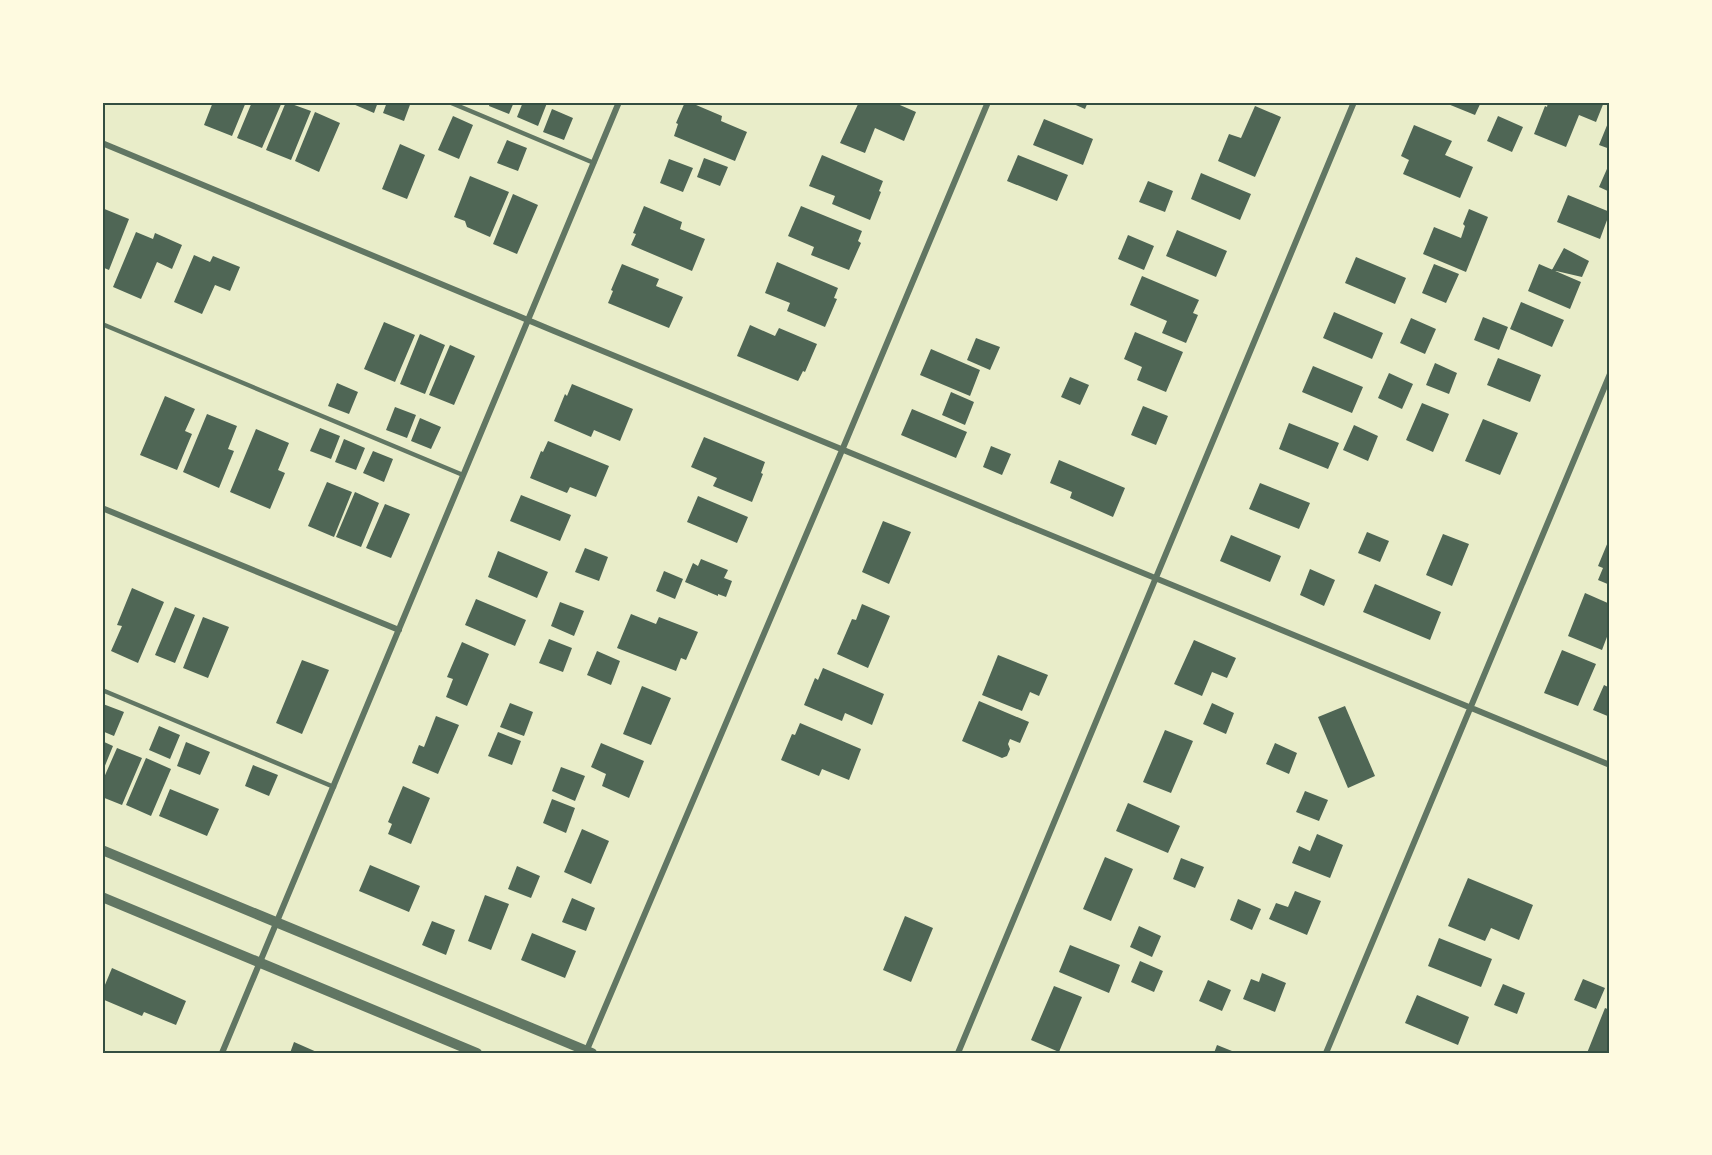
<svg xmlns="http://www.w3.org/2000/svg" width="1712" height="1155" font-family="Quicksand,sans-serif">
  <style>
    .building { fill: #4f6655 }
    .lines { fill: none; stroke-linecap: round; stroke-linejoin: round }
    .service { stroke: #617663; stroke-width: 4.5 }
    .minor { stroke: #617663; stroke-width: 6 }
    .tertiary { stroke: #617663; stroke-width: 10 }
    .neatline { fill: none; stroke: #344e41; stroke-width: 2 }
  </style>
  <rect width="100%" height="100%" fill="#e9edc9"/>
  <path class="building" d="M213,102H246L232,136L204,125Z
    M252,102H282L262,148L237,138Z
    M286,102L311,111L291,160L266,150Z
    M354,102H378L374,113L353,104Z
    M387,102H411L404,121L383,113Z
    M490,102H514L509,114L489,106Z
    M523,102L547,103L538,126L517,117Z
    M685,102H689L722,116L721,121L747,132L735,161L674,136L678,124L676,123Z
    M859,102H893L916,112L904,141L875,128L865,153L840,143Z
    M1069,102H1088L1085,109Z
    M1443,102H1481L1475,115Z
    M1548,102H1604L1596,122L1579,115L1566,147L1534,134L1545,106L1547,107Z
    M1255,106L1281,117L1255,177L1218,161L1229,134L1241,138Z
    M552,109L573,118L564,140L543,132Z
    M315,112L340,123L319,172L295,161Z
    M453,116L473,125L459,159L438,150Z
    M1498,116L1523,127L1512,152L1487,141Z
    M1610,118V149L1599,145Z
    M1044,119L1093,139L1083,165L1033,145Z
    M1414,125L1452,141L1445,155L1473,167L1460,198L1403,174L1409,160L1401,156Z
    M507,140L527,148L518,171L497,163Z
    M400,144L425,155L407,199L382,189Z
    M822,155L883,181L879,191L881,192L870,220L832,204L835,196L809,186Z
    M1018,155L1068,175L1057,201L1007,181Z
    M704,158L728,167L720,186L697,177Z
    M669,159L693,168L683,192L660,183Z
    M1610,162V192L1599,187Z
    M1201,173L1251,194L1240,220L1191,199Z
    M470,176L509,192L490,237L467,227L465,221L454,217Z
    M1148,181L1173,191L1165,212L1139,202Z
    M513,194L538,205L517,254L493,244Z
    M1568,195L1610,212L1600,239L1557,222Z
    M644,206L682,222L680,229L705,239L692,271L631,245L636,234L633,233Z
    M801,206L862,231L858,241L861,243L849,270L811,255L814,247L788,236Z
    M102,208L129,219L109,270L102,267Z
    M1469,209L1488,217L1466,272L1423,254L1434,227L1461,238L1465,226L1463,224Z
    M1177,230L1227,251L1216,277L1166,256Z
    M136,232L153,239L155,233L182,245L172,269L157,262L141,299L113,287Z
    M1128,235L1154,246L1144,270L1118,259Z
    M1564,248L1589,261L1582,277L1552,270Z
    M194,255L210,262L213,256L240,267L230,291L215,285L202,314L174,302Z
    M1356,257L1406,278L1395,304L1345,283Z
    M777,262L838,288L834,298L837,299L825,327L787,311L790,303L765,293Z
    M622,264L659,279L656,286L683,297L669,328L608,303L613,291L611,290Z
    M1434,264L1459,274L1446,303L1422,293Z
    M1539,264L1581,282L1570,309L1528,291Z
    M1142,276L1199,300L1193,313L1198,315L1186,343L1162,333L1167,321L1130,305Z
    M1521,302L1564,320L1552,347L1510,329Z
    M1334,312L1383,333L1372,359L1323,338Z
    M1483,317L1508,327L1499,350L1474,340Z
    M1411,318L1436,329L1425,354L1400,343Z
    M384,322L415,335L395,382L364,369Z
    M750,325L775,336L779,328L817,344L805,372L803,371L798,381L737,356Z
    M1135,332L1183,352L1166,392L1137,380L1142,367L1124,359Z
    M420,334L445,345L425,394L400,384Z
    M976,338L1000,347L990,370L967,360Z
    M450,345L475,356L454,405L429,395Z
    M931,349L980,370L970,396L920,375Z
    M1498,358L1541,375L1530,402L1487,385Z
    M1435,363L1457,373L1449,394L1426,385Z
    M1313,366L1363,387L1352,413L1302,392Z
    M1389,373L1413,384L1402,409L1378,398Z
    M1070,377L1089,385L1080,405L1061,397Z
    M337,383L358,392L349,414L328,406Z
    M572,384L633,409L620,441L594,430L591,437L554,421L565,394L567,396Z
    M951,392L974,402L965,425L942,415Z
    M165,396L195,409L185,431L192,434L177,470L140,455Z
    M1422,403L1449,414L1433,452L1406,440Z
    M1143,406L1168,416L1156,445L1131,435Z
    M395,407L416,415L407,438L386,430Z
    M912,409L967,432L956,458L901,435Z
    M207,414L237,426L228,449L234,451L219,488L183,472Z
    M420,418L441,427L431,449L411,441Z
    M1483,419L1518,433L1500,475L1465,461Z
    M1289,423L1339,443L1328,469L1279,449Z
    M1354,425L1378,436L1368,461L1343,450Z
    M320,428L340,436L331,459L310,451Z
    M256,429L289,443L278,470L285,473L270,509L230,492Z
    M704,437L765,462L761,473L763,474L752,502L713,486L717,478L691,467Z
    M344,439L365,448L356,470L335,462Z
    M548,441L609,466L596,497L570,487L567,493L530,478L541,451L543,452Z
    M991,446L1011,454L1002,475L983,467Z
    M373,451L393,459L384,482L363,473Z
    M1059,460L1125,488L1113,517L1070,498L1072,492L1050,483Z
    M327,482L352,492L334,537L308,526Z
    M1260,483L1310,503L1299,529L1249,509Z
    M355,492L379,503L361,547L336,537Z
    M521,495L571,515L560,541L510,521Z
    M698,496L748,517L737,543L687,522Z
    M385,504L410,514L391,558L366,548Z
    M883,521L911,532L889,584L862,572Z
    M1367,532L1389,541L1380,562L1358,553Z
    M1443,534L1469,544L1452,586L1426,575Z
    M1231,535L1281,556L1270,582L1220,561Z
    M1610,537V585L1598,580L1603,568L1598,566Z
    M585,548L608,557L599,581L575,572Z
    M498,551L548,572L537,598L488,577Z
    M701,559L728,570L724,578L732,581L726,597L718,594V596L685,582L693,563L698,566Z
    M1310,569L1335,580L1324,606L1300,595Z
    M664,571L683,579L675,599L656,591Z
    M1375,584L1441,612L1430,640L1363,612Z
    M132,588L164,602L138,663L111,651L122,626L117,625Z
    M1585,593L1610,604V629L1602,650L1568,636Z
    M476,599L526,620L515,646L465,625Z
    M560,602L584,611L574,636L551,626Z
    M862,604L890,616L868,668L837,654L852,619L856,620Z
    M175,607L195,615L175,663L155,655Z
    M631,614L656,624L659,617L698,632L686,660L681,658L676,671L617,648Z
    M203,617L229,627L208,678L183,668Z
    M549,639L572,648L563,672L539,663Z
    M1194,640L1236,658L1227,678L1212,672L1202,696L1174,684Z
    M462,642L489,654L467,706L446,697L453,679L447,677Z
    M1562,650L1596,664L1578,706L1544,693Z
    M597,651L620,661L611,685L587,675Z
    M998,655L1048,675L1039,696L1030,692L1022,711L982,695Z
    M302,660L329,670L302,734L276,723Z
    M823,668L884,694L872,725L845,713L842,721L804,705L815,678L818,680Z
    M1604,685L1610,688V717L1593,710Z
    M642,686L671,698L651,745L623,734Z
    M979,701L1029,722L1020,743L1010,739L1008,744L1010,749L1007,756L1002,758L962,741Z
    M510,703L533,712L524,736L500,727Z
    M1212,703L1234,713L1226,734L1203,724Z
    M103,704L124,712L114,736L102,731Z
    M1345,706L1375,776L1348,788L1318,717Z
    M436,716L459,725L438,774L412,763L419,745L424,747Z
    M800,723L861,749L849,780L822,769L819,776L781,760L792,734L795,735Z
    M159,726L180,735L170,759L149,750Z
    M1165,730L1193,741L1171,793L1143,782Z
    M498,732L521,741L512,765L488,756Z
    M102,741L113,746L102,773Z
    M186,742L210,752L200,775L177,766Z
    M601,743L644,761L629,798L602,786L606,774L591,767Z
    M1275,743L1297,753L1289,774L1266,764Z
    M117,748L142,758L122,805L102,797V782Z
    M146,758L171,769L151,816L126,805Z
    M253,765L278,775L269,796L245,786Z
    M561,767L585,776L575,801L552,791Z
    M403,786L430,798L411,844L388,834L392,824L388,822Z
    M170,789L219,809L207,836L159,816Z
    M1305,791L1328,800L1319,821L1296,812Z
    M552,799L575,808L566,833L543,823Z
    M1128,803L1180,826L1168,853L1116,831Z
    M582,829L609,841L591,884L564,872Z
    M1317,834L1343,845L1330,878L1292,863L1299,846L1310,851Z
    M1105,857L1133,869L1111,921L1083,909Z
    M1181,858L1204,867L1195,888L1173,879Z
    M370,865L420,886L409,912L359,891Z
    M517,866L540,876L531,898L508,889Z
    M1468,878L1533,905L1519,940L1491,928L1485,941L1448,926Z
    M1295,891L1321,901L1307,935L1269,919L1276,903L1288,907Z
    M485,895L509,904L491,950L468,941Z
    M572,898L595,908L586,931L562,922Z
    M1238,899L1261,909L1252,930L1230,920Z
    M905,916L933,928L911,982L883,970Z
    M432,921L455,930L446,955L422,945Z
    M1139,926L1161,936L1152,957L1130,947Z
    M532,933L576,951L565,978L521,960Z
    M1439,938L1492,959L1481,987L1428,966Z
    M1070,945L1120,965L1109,993L1059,972Z
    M1140,961L1163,971L1154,992L1131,982Z
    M112,968L186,1001L176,1025L144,1012L142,1016L102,999V992Z
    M1262,973L1286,983L1275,1012L1243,999L1251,979L1259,982Z
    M1583,979L1605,988L1596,1009L1574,1000Z
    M1208,980L1231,990L1222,1011L1199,1001Z
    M1503,984L1525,993L1517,1014L1494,1005Z
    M1054,986L1082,997L1059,1052L1031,1040Z
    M1417,995L1469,1017L1458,1045L1405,1023Z
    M1605,1008L1610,1010V1053H1587Z
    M294,1042L319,1053H290Z
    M1217,1045L1237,1053H1214Z"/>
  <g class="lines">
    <path class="service" d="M449,102L594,163
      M102,324L463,475
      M102,690L334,787"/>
    <path class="minor" d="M102,143L554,331L1610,765
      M102,508L399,630
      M586,1052L843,448L988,102
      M222,1053L619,102
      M958,1053L1354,102
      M1326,1053L1610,374"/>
    <path class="tertiary" d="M102,850L592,1053
      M102,897L477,1053"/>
  </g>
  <rect width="1712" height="1155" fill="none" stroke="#fefae0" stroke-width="207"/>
  <rect x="104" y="104" width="1504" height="948" class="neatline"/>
</svg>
